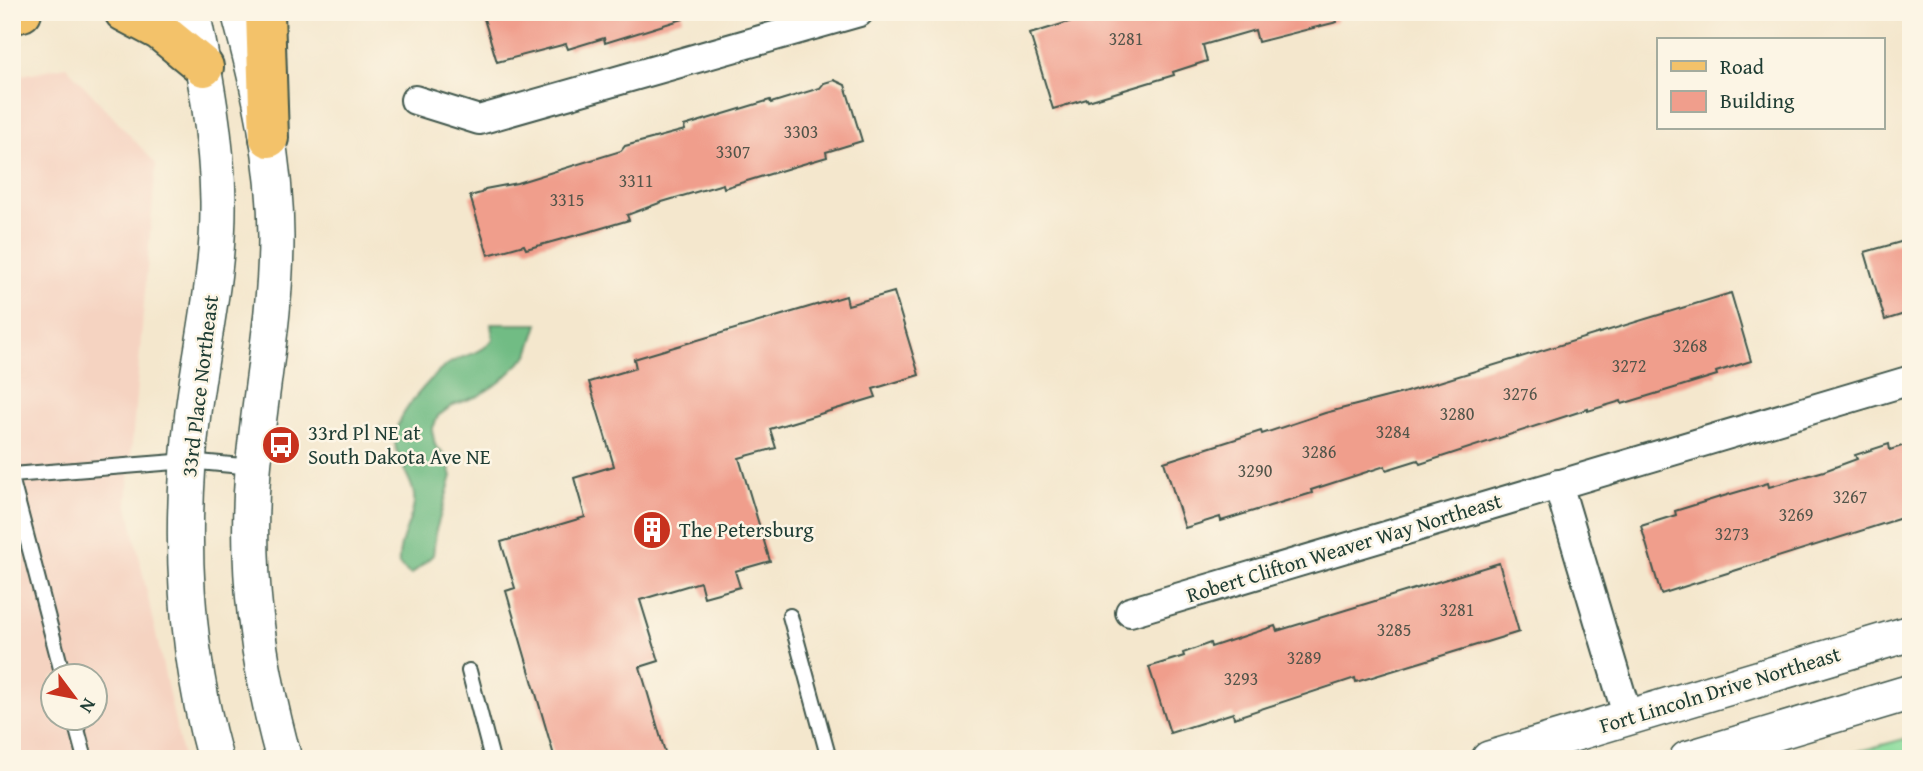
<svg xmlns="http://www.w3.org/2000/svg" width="1923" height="771" font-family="'Gentium Book Plus',serif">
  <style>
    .built { fill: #f5d3c1; fill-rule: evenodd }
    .green { fill: #8cdd9d; stroke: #568d68; stroke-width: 2 }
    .forest { fill: #71bc84; stroke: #487c5c; stroke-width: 2 }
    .building { fill: #f09e8c }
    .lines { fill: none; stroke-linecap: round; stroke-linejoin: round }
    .service-casing { stroke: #3f564b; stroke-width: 18 }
    .minor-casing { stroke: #3f564b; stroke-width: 32 }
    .tertiary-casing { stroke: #3f564b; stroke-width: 38 }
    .primary-casing { stroke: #3f564b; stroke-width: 42 }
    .service { stroke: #fff; stroke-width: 14 }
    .minor { stroke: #fff; stroke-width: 28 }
    .tertiary { stroke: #fff; stroke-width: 35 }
    .primary { stroke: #f3c26a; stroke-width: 38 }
    .labels { text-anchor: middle; stroke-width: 5; stroke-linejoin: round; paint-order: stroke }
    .number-label { font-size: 18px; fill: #53554a }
    .street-label { font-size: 21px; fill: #1f3d34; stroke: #fcf5e5 }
    .poi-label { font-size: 21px; fill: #1f3d34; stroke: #fcf5e5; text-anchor: start }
  </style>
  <rect width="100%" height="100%" fill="#fcf5e5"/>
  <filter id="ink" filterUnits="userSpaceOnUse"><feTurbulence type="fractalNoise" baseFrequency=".0143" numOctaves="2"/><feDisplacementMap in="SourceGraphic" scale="14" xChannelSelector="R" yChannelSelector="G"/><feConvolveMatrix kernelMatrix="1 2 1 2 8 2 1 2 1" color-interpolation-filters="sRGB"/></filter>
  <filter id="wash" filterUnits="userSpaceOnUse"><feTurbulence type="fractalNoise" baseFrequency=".00686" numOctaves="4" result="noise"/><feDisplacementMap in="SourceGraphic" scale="28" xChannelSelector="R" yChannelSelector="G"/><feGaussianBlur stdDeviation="1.57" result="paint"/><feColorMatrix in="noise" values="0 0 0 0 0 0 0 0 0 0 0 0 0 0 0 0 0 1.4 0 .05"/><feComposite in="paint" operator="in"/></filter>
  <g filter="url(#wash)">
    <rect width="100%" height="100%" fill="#f4e7cd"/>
    <path class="built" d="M66,66L156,164L127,501L183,759H12V77ZM52,676H94V718H52Z"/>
    <path class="green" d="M1911,737V759H1858L1845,755Z"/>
    <path class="forest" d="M491,324H538L528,355L500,382L478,396L453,405L438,416L432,430L435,445L446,457L452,476L436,530L433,555L411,575L399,565C397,542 411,525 414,503C417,482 393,460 395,437C396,415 430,378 447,365C462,354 482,355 493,339Z"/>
    <g id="blocks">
      <path class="building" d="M482,12H682L683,19L605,43L604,38L568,49L566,44L497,62Z
        M1108,12H1335L1337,22L1258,42L1255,30L1203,45L1207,61L1173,72L1174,75L1088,101L1087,99L1053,109L1030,34L1091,15L1096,17Z
        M834,80L845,85L862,141L826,152L827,157L793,167L724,188L723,184L662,202L627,215L629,220L595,230L526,249L524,245L488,255L470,196L481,193L485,189L517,183L621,151L625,146L685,130L684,126L770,100L771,103L820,88L824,83Z
        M1911,239V312L1885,320L1865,252Z
        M894,292L919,375L873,389L876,397L770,429L776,448L739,458L770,561L735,571L740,587L704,597L700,582L640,600L659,661L640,667L667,759H555L506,591L515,588L501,542L585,517L574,478L614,466L589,382L636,368L634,359L846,296L848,305Z
        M1731,293L1751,361L1716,372L1717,375L1622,404L1621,401L1588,411V409L1420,464L1418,460L1386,470L1385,466L1311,490L1312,493L1221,521L1220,517L1185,528L1164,462L1261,431L1262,434L1325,413L1403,393Z
        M1911,443V515L1661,594L1641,526L1676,515L1675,511L1717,498L1768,483L1769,487L1824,471L1857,459L1855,455L1889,444L1890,450Z
        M1499,563L1519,632L1356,682L1355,678L1234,718L1233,713L1170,733L1149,667L1184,656L1183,653L1210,643L1211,647L1275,626L1277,631Z"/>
    </g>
  </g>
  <g filter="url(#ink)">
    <use href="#blocks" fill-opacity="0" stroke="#3f564b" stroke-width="2"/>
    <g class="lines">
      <defs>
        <path id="service" d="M12,475L188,461L253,467
          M12,481L63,676
          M790,616L829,759
          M469,671L492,759
          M74,718L85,759"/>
        <path id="minor" d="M415,100L479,120L859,12
          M1558,484L1628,718
          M1130,612L1911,380"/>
        <path id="tertiary" d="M192,12C205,74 217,137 218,201C219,272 202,341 193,412C179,527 184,647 215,759
          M239,12C259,86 276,160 276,237C276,316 260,392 253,470C245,570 257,662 284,759
          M1489,759L1911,633
          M1687,759L1911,692"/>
        <path id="primary" d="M124,12L160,31L204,67
          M265,12L269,138
          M12,15L22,12"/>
      </defs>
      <use href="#service" class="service-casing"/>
      <use href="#minor" class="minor-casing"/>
      <use href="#tertiary" class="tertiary-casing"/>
      <use href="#primary" class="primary-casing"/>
      <use href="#service" class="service"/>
      <use href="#minor" class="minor"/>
      <use href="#tertiary" class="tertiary"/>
      <use href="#primary" class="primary"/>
    </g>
  </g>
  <defs>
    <symbol id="bus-disc" viewBox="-11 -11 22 22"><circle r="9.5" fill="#c8321e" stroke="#fcf5e5"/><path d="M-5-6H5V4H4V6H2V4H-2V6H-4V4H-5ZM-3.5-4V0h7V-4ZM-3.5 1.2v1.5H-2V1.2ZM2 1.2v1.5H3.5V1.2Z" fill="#fff"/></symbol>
    <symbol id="building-disc" viewBox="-11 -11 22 22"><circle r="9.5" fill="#c8321e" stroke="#fcf5e5"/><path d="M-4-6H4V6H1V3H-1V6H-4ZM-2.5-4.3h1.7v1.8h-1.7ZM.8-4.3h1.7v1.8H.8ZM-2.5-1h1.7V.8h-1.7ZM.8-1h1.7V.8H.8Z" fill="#fff"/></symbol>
  </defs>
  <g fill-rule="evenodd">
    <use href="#bus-disc" x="259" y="423" width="44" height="44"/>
    <use href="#building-disc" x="630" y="508" width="44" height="44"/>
  </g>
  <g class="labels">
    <g class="number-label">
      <text x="1126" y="45">3281</text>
      <text x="801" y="138">3303</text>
      <text x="733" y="158">3307</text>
      <text x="636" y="187">3311</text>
      <text x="567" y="206">3315</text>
      <text x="1690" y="352">3268</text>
      <text x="1629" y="372">3272</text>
      <text x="1520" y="400">3276</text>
      <text x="1457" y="420">3280</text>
      <text x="1393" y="438">3284</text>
      <text x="1319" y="458">3286</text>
      <text x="1255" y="477">3290</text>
      <text x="1850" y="503">3267</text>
      <text x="1796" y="521">3269</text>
      <text x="1732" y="540">3273</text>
      <text x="1457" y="616">3281</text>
      <text x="1394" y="636">3285</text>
      <text x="1304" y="664">3289</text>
      <text x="1241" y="685">3293</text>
    </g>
    <g class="street-label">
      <text transform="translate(200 386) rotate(-83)" y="7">33rd Place Northeast</text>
      <text transform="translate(1344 548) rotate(-17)" y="7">Robert Clifton Weaver Way Northeast</text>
      <text transform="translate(1720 690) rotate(-17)" y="7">Fort Lincoln Drive Northeast</text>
    </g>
    <g class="poi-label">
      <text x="308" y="440">33rd Pl NE at<tspan x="308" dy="24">South Dakota Ave NE</tspan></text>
      <text x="679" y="537">The Petersburg</text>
    </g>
  </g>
  <rect width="1923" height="771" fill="none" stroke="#fcf5e5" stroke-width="42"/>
  <rect x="1657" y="38" width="228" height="91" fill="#fcf5e5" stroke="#a4ab9e" stroke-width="2"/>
  <rect x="1671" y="61" width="35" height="10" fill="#f3c26a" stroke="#a4ab9e" stroke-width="2"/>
  <text x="1720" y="74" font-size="21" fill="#1f3d34">Road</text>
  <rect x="1671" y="91" width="35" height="21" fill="#f09e8c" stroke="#a4ab9e" stroke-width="2"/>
  <text x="1720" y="108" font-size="21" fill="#1f3d34">Building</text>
  <g transform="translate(74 697) rotate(122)"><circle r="33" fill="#fcf5e5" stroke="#a4ab9e" stroke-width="2"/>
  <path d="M0-5L12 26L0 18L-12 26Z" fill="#c8321e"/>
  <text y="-10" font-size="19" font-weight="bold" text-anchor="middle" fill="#1f3d34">N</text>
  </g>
</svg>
